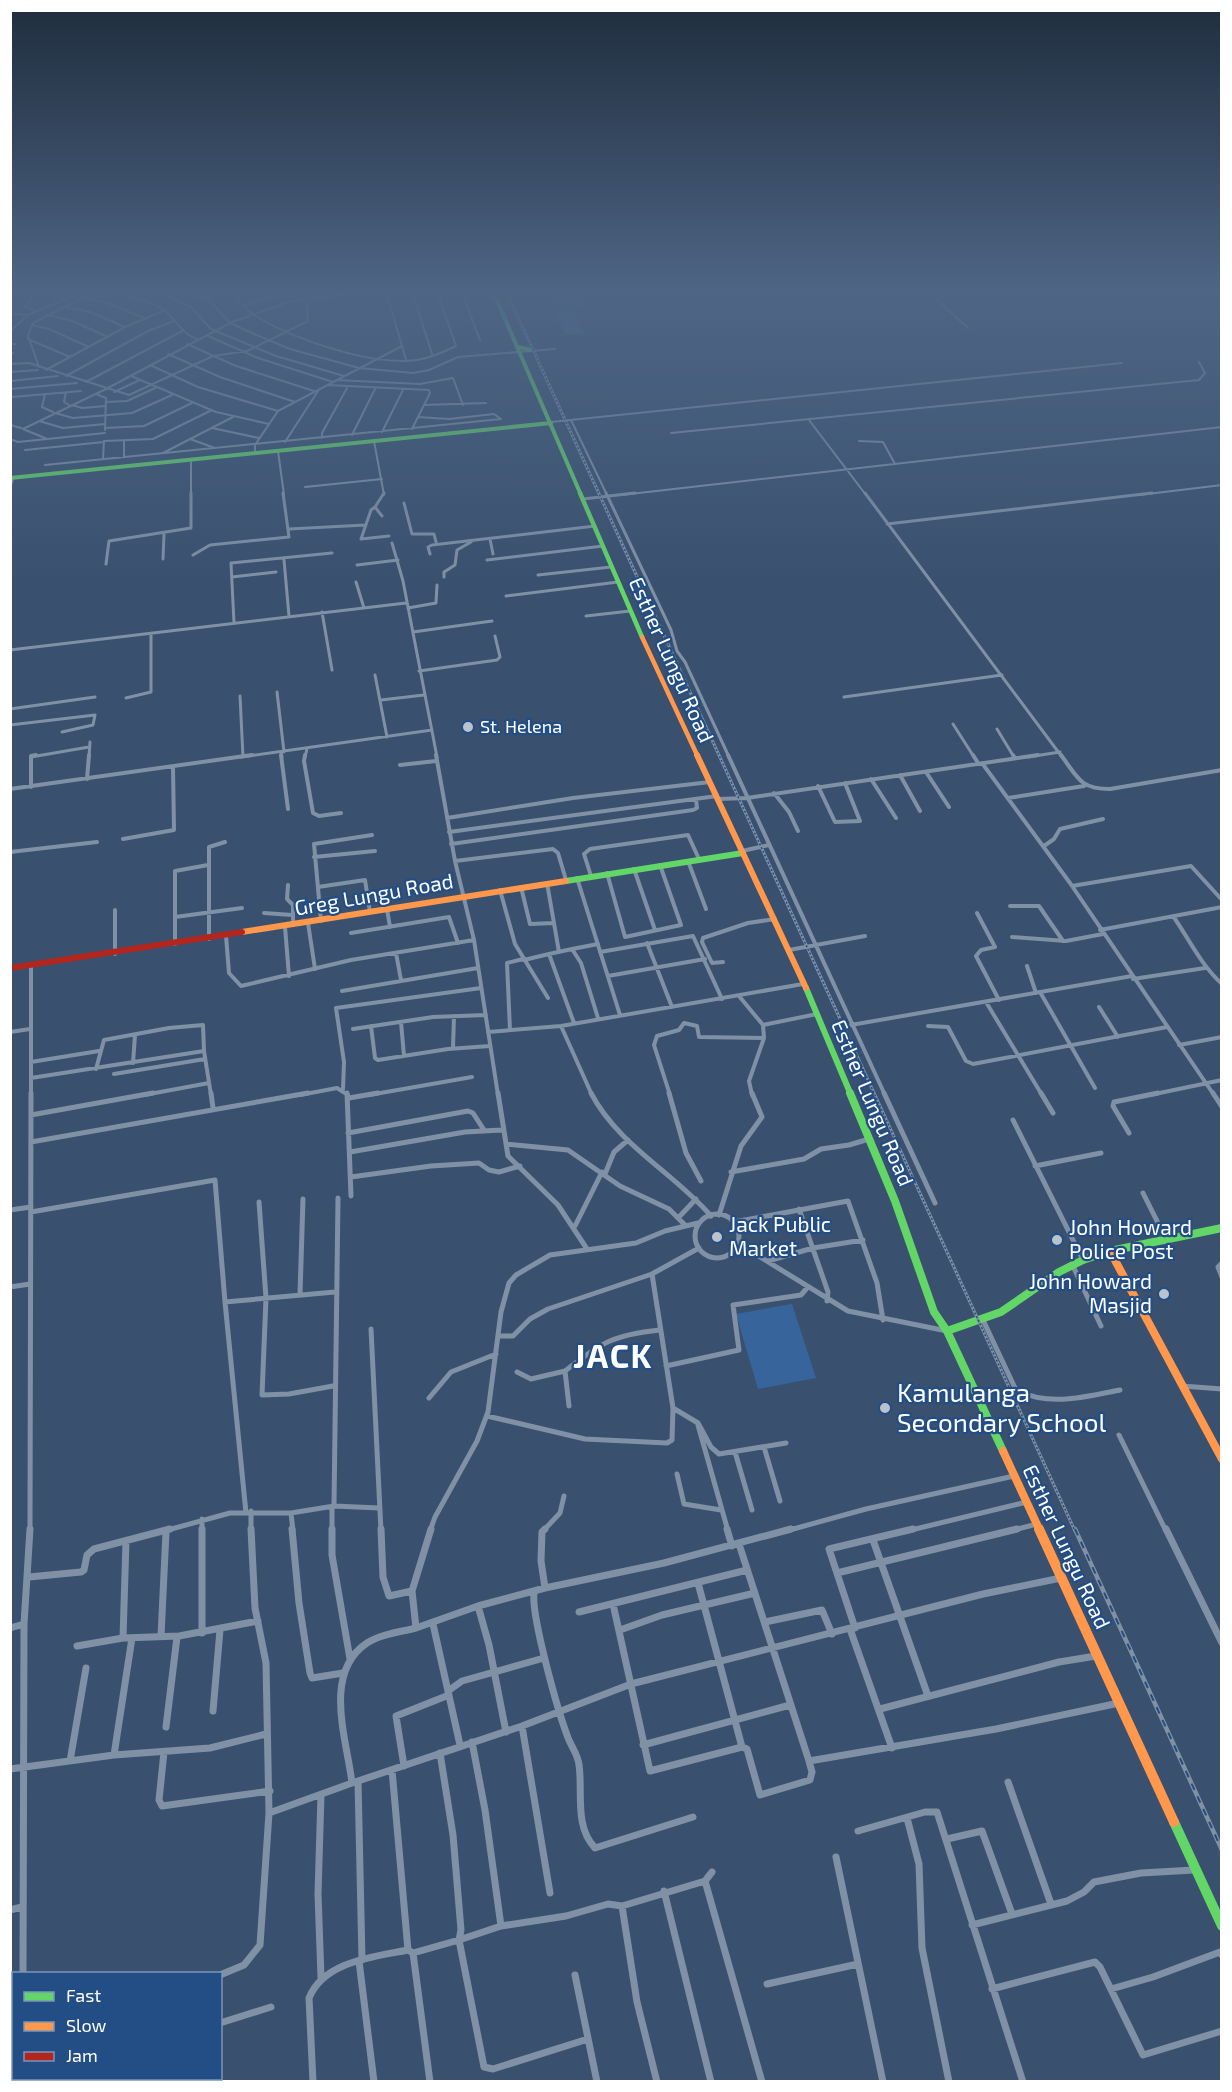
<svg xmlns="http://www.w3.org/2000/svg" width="1232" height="2092" font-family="'Exo 2',sans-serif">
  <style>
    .green { fill: #37659b }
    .water { fill: #48678e }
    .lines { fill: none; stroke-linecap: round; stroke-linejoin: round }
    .street-far4 { stroke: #8091a5; stroke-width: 2 }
    .street-far3 { stroke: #8091a5; stroke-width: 3 }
    .street-far2 { stroke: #8091a5; stroke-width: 4 }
    .street-far1 { stroke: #8091a5; stroke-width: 5 }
    .street { stroke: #8091a5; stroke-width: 7 }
    .fast-far4 { stroke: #63d668; stroke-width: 4 }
    .fast-far3 { stroke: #63d668; stroke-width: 4.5 }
    .fast-far2 { stroke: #63d668; stroke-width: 6 }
    .fast-far1 { stroke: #63d668; stroke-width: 8 }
    .fast { stroke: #63d668; stroke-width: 10 }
    .slow-far3 { stroke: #ff974d; stroke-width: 4.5 }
    .slow-far2 { stroke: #ff974d; stroke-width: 6 }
    .slow-far1 { stroke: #ff974d; stroke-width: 8 }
    .slow { stroke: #ff974d; stroke-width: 10 }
    .jam { stroke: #b3261e; stroke-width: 6 }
    .rail-far1-casing { stroke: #8091a4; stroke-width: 3 }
    .rail-casing { stroke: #8091a4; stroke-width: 4.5 }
    .rail-far1 { stroke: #234e85; stroke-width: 1.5; stroke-dasharray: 2; stroke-linecap: butt }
    .rail { stroke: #234e85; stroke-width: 2; stroke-dasharray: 7; stroke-linecap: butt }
    .poi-dot { fill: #bac2cd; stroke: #234e85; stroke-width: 2 }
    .labels { text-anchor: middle; stroke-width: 4.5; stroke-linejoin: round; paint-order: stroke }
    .far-poi-label { font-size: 18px; fill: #fff; stroke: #234e85; text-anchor: start }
    .street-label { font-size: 21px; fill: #fff; stroke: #234e85 }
    .poi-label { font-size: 21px; fill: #fff; stroke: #234e85; text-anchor: start }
    .near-poi-label { font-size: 26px; fill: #fff; stroke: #234e85; text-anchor: start }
    .near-district-label { font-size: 33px; font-weight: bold; letter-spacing: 1.5px; fill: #fff; stroke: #234e85 }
  </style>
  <rect width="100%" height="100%" fill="#39516f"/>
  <path class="green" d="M792,1304L816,1378L758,1389L736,1314Z"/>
  <path class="water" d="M545,292H579L587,306L558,309H572L585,334H565L547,298L551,297H547Z"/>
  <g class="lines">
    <path class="street-far4" d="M111,291C127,297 146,299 161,308C175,317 181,334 197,339
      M155,291L191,307L211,329L276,356L344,376
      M184,291L210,301L230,323L245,330L290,349L359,368L413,373L429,370L458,357L555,349
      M225,291C238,297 244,310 257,317C296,340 371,366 417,360C430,358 444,352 456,346L437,291
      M412,291L432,354
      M461,291L480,340
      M927,291L968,328
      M33,296L51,291
      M238,297L255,291
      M86,298L110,304L146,319
      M245,305L293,291
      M66,307L90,312L125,327
      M37,311L25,307L38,291
      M14,314L28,315
      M46,315L70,320L108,337
      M32,325L49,329L89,347
      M10,331L28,315L84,291
      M206,335L258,358L333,382
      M28,339L70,357
      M10,344H15
      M187,344L236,366L314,391
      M402,346L406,360
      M10,353H13
      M168,354L220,377L295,402
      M10,364L29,363L129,395L213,356L247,351L308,321L306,291
      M150,365L198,387L278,411
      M39,367L28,336L33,323L78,300L108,291
      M46,370L127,326L163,311
      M10,372L38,370
      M66,376L148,331L174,321
      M131,376L216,412L269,424
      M336,380L420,384L453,378L463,405
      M10,381L58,376
      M86,382L182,331
      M328,385L429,390L430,393L412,429
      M10,389L77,383
      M66,392L64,402L69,405
      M114,392L140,380
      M45,394L42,407L53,412
      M96,394L106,398L105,430
      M12,397L81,391
      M106,402L127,401L155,388
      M72,405L82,408L106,406
      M424,405L486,403
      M55,413L73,418L132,413L172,395
      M571,420L607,495
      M809,420L866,495
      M39,421L63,428L105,424
      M551,422L1122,363
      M10,425L21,428
      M105,428L144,426L192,403
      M212,428L259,438
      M23,429L106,389L232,322L292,301L373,291
      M23,429L45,438
      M382,432L403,390
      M671,433L1199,380L1205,373L1199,362
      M352,435L375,389
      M322,438V433L347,388
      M10,439L18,442L105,433
      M190,439L215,448
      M124,440V457
      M104,441L153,439L212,410
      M374,441L384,495
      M859,441L883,442L895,464
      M285,442L318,391
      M25,450L104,442
      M278,451L284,495
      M163,453L233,417
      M255,453V445L278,411L402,346L386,291
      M103,459L104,441
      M191,460V495
      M45,465L501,419L494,414L449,419L418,417
      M305,487L382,479
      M10,488L14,477
      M621,495L1222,427
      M1139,495L1222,485"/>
    <path class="street-far3" d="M606,493L671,630L677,651L685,662L729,757
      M865,493L1062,757
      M583,499L635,493
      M404,503L412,534H434L436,542
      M375,507L371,510L361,539L389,536
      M382,516L375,507L384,493
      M887,524L1152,493
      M289,529L365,525
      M490,539L493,554
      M392,543L403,581L437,757
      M430,554L428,547L432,545L595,526
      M193,555L210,545L289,537L283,493
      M163,559L164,534
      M284,560L289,616
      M487,560L603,546
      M106,564L109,541L191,528V493
      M357,565L398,560
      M538,575L611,567
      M232,577L276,572
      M444,577V572L455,565L457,550L471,542
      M356,582L364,608
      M506,596L618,582
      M408,608L436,603L437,585
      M322,612L332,670
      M586,616L630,611
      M234,623L231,563L332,553
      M413,632L492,621
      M10,650L406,603
      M419,671L497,660L500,657L495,636
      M375,675L387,737
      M277,692L284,752
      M240,696L243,757
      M844,697L1002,675
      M126,698L151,692V633
      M381,700L424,695
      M10,709L95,697
      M953,724L974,757
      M10,725L95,715L93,725L62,732
      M997,729L1014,757
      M281,752L282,757
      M31,757L89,747
      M89,757L90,742
      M241,757L432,730
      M305,757L307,749
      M1028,757L1060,752"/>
    <path class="street-far2" d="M281,755L288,809
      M305,755L304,761L313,813L319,816L341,813
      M436,755L455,861L474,940L498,1095
      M728,755L885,1095
      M973,755L978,763
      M1013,755L1015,758
      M1061,755C1078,778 1080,789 1110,789L1222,770
      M982,763L1070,883L1214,1095
      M400,765L436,761
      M926,772L949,807
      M900,775L920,811
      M87,779L89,755
      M871,779L896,818
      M818,786L835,822L860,821L845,783
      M31,787V756L36,755
      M10,789L252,755
      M774,793L789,812L798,831
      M1008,798L1084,786
      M718,799L747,798L1038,755
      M447,818L573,798L710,782
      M449,832L717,796
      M123,839L174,830L173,767
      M451,844L693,810L697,808L696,799
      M1044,846L1054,839L1060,829L1103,819
      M742,851L769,845
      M10,852L97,842
      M314,857L375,851
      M455,861L553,849L558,853L566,880
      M688,861L706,909
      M634,869L655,930
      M607,873L625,937L681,925L660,865
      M591,876L584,854L590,849L688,835L699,859
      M577,878L620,1015
      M547,883L559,952
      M288,885L287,899L293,905V925
      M1072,886L1191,866L1222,900
      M318,887L365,880L370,912
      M521,887L530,924L554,923
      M500,890L515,944L548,998
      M1010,906H1039L1063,941
      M387,909L390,927
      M115,910V954
      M264,913L292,915
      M977,913L995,947L981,950L976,956L999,1000
      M1173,916C1189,939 1201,965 1222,984
      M175,917L242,908
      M321,921L314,844L372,835
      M308,923L315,969
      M285,927L289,976
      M1100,930L1222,907
      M351,933L449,917L458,943
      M226,936L229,973L241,986L351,960L474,940
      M1012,937L1066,941L1103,934
      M209,939V847L225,842
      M647,943L672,1007
      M175,944V871L208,865
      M572,949L598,944
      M789,950L865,936
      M600,952L693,936L722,999
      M396,953L401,980
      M524,960L549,954
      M723,962L712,963L702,942L703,938L748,923L775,919
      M1027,966L1036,993
      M608,976L705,959
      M1133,979L1205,968
      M342,991L478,968
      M1040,992L1095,1088
      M739,996L763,1025L764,1038L749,1081L752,1095
      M986,1002L1042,1095
      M1099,1007L1118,1037
      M401,1022L404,1056
      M574,1023L549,954L572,949L581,963L598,1018
      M763,1025L817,1014
      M851,1025L1132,976
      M371,1026L375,1058L378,1060L448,1049L490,1046
      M561,1026L592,1095
      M928,1026L948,1027L966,1061L973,1064L1167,1027
      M353,1029L433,1017L486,1015
      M510,1030L507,963L523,959
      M10,1032L30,1029
      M488,1032L561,1026L803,984
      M1179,1045L1222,1037
      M453,1048L454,1016
      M31,1062L99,1051
      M133,1063L135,1035
      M96,1069L104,1040L169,1028L203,1025L204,1051
      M114,1074L205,1059
      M31,1078L204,1051L211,1095
      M343,1089L344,1062L336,1008L481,988
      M31,1095V965
      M144,1095L209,1083
      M300,1095L337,1088L348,1095
      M369,1095L472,1077
      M670,1095L654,1045L657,1036L679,1030L684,1023L697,1026L699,1037L764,1038
      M1150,1095L1222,1080"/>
    <path class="street-far1" d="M211,1093L213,1108
      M347,1093L351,1196
      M498,1093L508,1156L558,1205L587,1249
      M591,1093C618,1145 674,1173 711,1216
      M669,1093L686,1153L701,1181
      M884,1093L935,1203
      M1041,1093L1053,1113
      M1213,1093L1222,1107
      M349,1098L378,1093
      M31,1115L153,1093
      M1013,1120L1083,1260
      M348,1133L468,1111L473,1113L484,1130
      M1129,1133L1113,1106L1114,1102L1158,1093
      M31,1142L308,1093
      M506,1144L568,1150L620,1186L669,1209L685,1225
      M350,1152L465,1132L502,1130
      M1035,1166L1101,1153
      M731,1172L804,1159L821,1149L849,1145L869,1139
      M605,1174L614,1152L628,1140
      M351,1177L431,1166L479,1163L489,1170L499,1172L520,1166
      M1143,1193L1166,1239
      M259,1202L266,1298L262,1395L289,1394L333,1386
      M799,1209L828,1292L827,1301
      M10,1210L31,1207
      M31,1212L215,1180L225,1302L335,1292
      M695 1236a22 22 0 1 1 44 0a22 22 0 1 1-44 0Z
      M719,1215L741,1146L762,1117L752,1093
      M679,1217L696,1199
      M734,1222L848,1201L877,1283L883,1320
      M575,1226L602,1172
      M739,1244L848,1311L947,1331
      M768,1261L813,1248L863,1240
      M1222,1263L1218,1267L1222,1277
      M1072,1264L1101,1326
      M10,1287L30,1284
      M300,1294L303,1199
      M225,1302L246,1513
      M983,1320L1016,1390C1049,1407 1085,1397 1120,1390
      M371,1329L381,1531
      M500,1336H513L530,1319L548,1309L652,1274
      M666,1366L739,1350L733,1305L801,1295L807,1288
      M517,1372L531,1379L565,1371
      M1182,1386L1222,1389
      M429,1398L451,1372L496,1354
      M569,1406L565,1371C602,1342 613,1335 660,1330
      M673,1408L698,1423L711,1447L719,1454L786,1443
      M487,1416L585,1439L667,1443L672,1440L673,1408L652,1274L699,1248
      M698,1425L728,1531
      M1119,1435L1166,1531
      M764,1447L780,1501
      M735,1452L752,1510
      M677,1474L684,1504L721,1510
      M332,1506V1531
      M334,1506L338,1198
      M291,1513L293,1531
      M202,1519V1531
      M30,1531L31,1093
      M164,1531L230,1513H291L334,1506L379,1508
      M251,1531V1511
      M430,1531L435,1517L477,1441L488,1412L501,1312L509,1283L516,1275L550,1255L636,1243L665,1231L698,1223
      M543,1531L560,1513L564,1496
      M786,1531L866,1509L1014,1476
      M907,1531L1027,1502
      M1010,1531L1037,1524"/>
    <path class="street" d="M202,1529V1633
      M251,1529L255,1608L266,1663L269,1813
      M292,1529L299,1603L310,1673L312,1678L343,1673
      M332,1529V1555L350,1659
      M381,1529L383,1577L389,1596L412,1591
      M545,1529L542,1532L541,1561L545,1588
      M727,1529L732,1546
      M1166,1529L1222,1643
      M873,1540L928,1696
      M837,1573L1017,1529
      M29,1577L81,1572L84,1570L87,1555L94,1549L170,1529
      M698,1583L742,1747
      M534,1593C531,1616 558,1711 567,1735C570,1745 578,1754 579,1765C583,1792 574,1826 595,1848L693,1817
      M613,1604L650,1771L742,1747L747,1749L760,1795L810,1780L812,1772L809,1761L739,1544
      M478,1606L489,1645L506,1732
      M579,1612L747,1570
      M765,1622L822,1610L832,1634
      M433,1624L460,1745
      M10,1628L24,1624
      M416,1628L478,1606L545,1588L664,1563L791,1529
      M855,1628L829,1549L913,1529
      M850,1629L892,1748
      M620,1630L662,1615L755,1593
      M161,1636L166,1532
      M123,1638L126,1541
      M77,1646L123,1638L179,1636L258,1621
      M448,1691L462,1681L544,1658
      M880,1709L1059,1662L1096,1656
      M213,1711L220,1630
      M522,1726L550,1893
      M166,1727L177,1637
      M472,1742L485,1810L501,1926
      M643,1745L790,1705
      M164,1752L159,1800L162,1806L270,1791
      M114,1755L132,1638
      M70,1761L86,1668
      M809,1761L996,1729L1119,1703
      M404,1766L396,1716L449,1695
      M10,1769L114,1755L210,1748L266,1734
      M392,1770L408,1950
      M358,1781L362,1960
      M1008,1782L1051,1904
      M352,1783L522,1726L631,1684L983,1594L1061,1578
      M321,1795L318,1894L321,1977
      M907,1818L919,1864L922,1948L949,2082
      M858,1831L925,1812H937L1023,2082
      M947,1839L982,1831L1012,1914
      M836,1857L883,2082
      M705,1881L762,2082
      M664,1891L711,2082
      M622,1906L637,2002L657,2082
      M10,1910L22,1907
      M972,1925L1067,1901L1084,1892L1094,1882L1141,1873L1194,1870
      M413,1953L430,2082
      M359,1961L374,2082
      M23,1974L24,1624L30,1529
      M220,1975L244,1965L260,1945L269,1813L352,1783C347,1740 322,1673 367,1643C381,1634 400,1632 416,1628L412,1591L431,1529
      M575,1975L597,2082
      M767,1984L858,1964
      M992,1989L1095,1962L1100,1967L1143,2055L1222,2031
      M1111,1989L1153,1977L1220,1952L1222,1955
      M220,2023L271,2007
      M588,2039L493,2069L484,2067L459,1940L501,1926L566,1916L608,1904L622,1906L705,1881L712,1872
      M10,2057L14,2056
      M22,2082L23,2078
      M33,2082L42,2078
      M313,2082L309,1998C324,1961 374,1957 408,1950L413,1953L459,1940L461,1930L453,1835L440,1753"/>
    <path class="fast-far4" d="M493,291L581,495
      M518,347L531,350
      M10,478L551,423"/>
    <path class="fast-far3" d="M580,493L642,637"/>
    <path class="fast-far2" d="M566,881L743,853
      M806,988L851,1095"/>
    <path class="fast-far1" d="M850,1093L895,1201L934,1312L947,1331L1003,1451
      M947,1331L1001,1312L1059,1272L1083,1260L1110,1251L1222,1228"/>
    <path class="fast" d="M1174,1822L1222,1926"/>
    <path class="slow-far3" d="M642,637L698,757"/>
    <path class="slow-far2" d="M697,755L806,988
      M242,932L566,881"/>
    <path class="slow-far1" d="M1110,1251L1222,1459
      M1003,1451L1040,1531"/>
    <path class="slow" d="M1039,1529L1174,1822"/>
    <path class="jam" d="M10,968L242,932"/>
    <defs>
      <path id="rail-far1" d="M506,291L1075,1531"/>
      <path id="rail" d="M1075,1529L1222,1850"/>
    </defs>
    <use href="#rail-far1" class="rail-far1-casing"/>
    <use href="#rail" class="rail-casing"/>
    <use href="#rail-far1" class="rail-far1"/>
    <use href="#rail" class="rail"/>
  </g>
  <linearGradient id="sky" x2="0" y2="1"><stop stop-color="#1f2d3d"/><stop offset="0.5" stop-color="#4e6585"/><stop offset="1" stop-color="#4e6585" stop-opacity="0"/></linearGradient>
  <rect width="1232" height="584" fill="url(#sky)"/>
  <g class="poi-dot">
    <circle cx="468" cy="727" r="6"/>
    <circle cx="717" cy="1237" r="6"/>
    <circle cx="1057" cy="1240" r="6"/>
    <circle cx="1164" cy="1294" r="6"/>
    <circle cx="885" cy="1408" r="6"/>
  </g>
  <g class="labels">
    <g class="far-poi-label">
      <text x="480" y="733">St. Helena</text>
    </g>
    <g class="street-label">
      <text transform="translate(671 660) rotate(66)" y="7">Esther Lungu Road</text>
      <text transform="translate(374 895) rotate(-10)" y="7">Greg Lungu Road</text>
      <text transform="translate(872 1103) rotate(67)" y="7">Esther Lungu Road</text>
      <text transform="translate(1066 1547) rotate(65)" y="7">Esther Lungu Road</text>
    </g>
    <g class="poi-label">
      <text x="729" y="1232">Jack Public<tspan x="729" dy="24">Market</tspan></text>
      <text x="1069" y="1235">John Howard<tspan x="1069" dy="24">Police Post</tspan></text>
      <text x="1152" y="1289" text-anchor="end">John Howard<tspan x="1152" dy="24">Masjid</tspan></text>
    </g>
    <g class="near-poi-label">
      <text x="897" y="1402">Kamulanga<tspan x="897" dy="30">Secondary School</tspan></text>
    </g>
    <g class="near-district-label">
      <text x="613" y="1368">JACK</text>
    </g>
  </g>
  <rect width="1232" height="2092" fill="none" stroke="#ffffff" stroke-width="24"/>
  <rect x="12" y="1972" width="210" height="108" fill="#234e85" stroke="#7b95b6" stroke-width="1.5"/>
  <rect x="24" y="1992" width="30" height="9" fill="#63d668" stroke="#7b95b6" stroke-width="1.5"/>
  <text x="66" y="2002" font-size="18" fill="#ffffff">Fast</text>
  <rect x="24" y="2022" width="30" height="9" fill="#ff974d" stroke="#7b95b6" stroke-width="1.5"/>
  <text x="66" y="2032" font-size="18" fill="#ffffff">Slow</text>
  <rect x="24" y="2052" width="30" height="9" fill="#b3261e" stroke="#7b95b6" stroke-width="1.5"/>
  <text x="66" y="2062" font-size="18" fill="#ffffff">Jam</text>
</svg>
